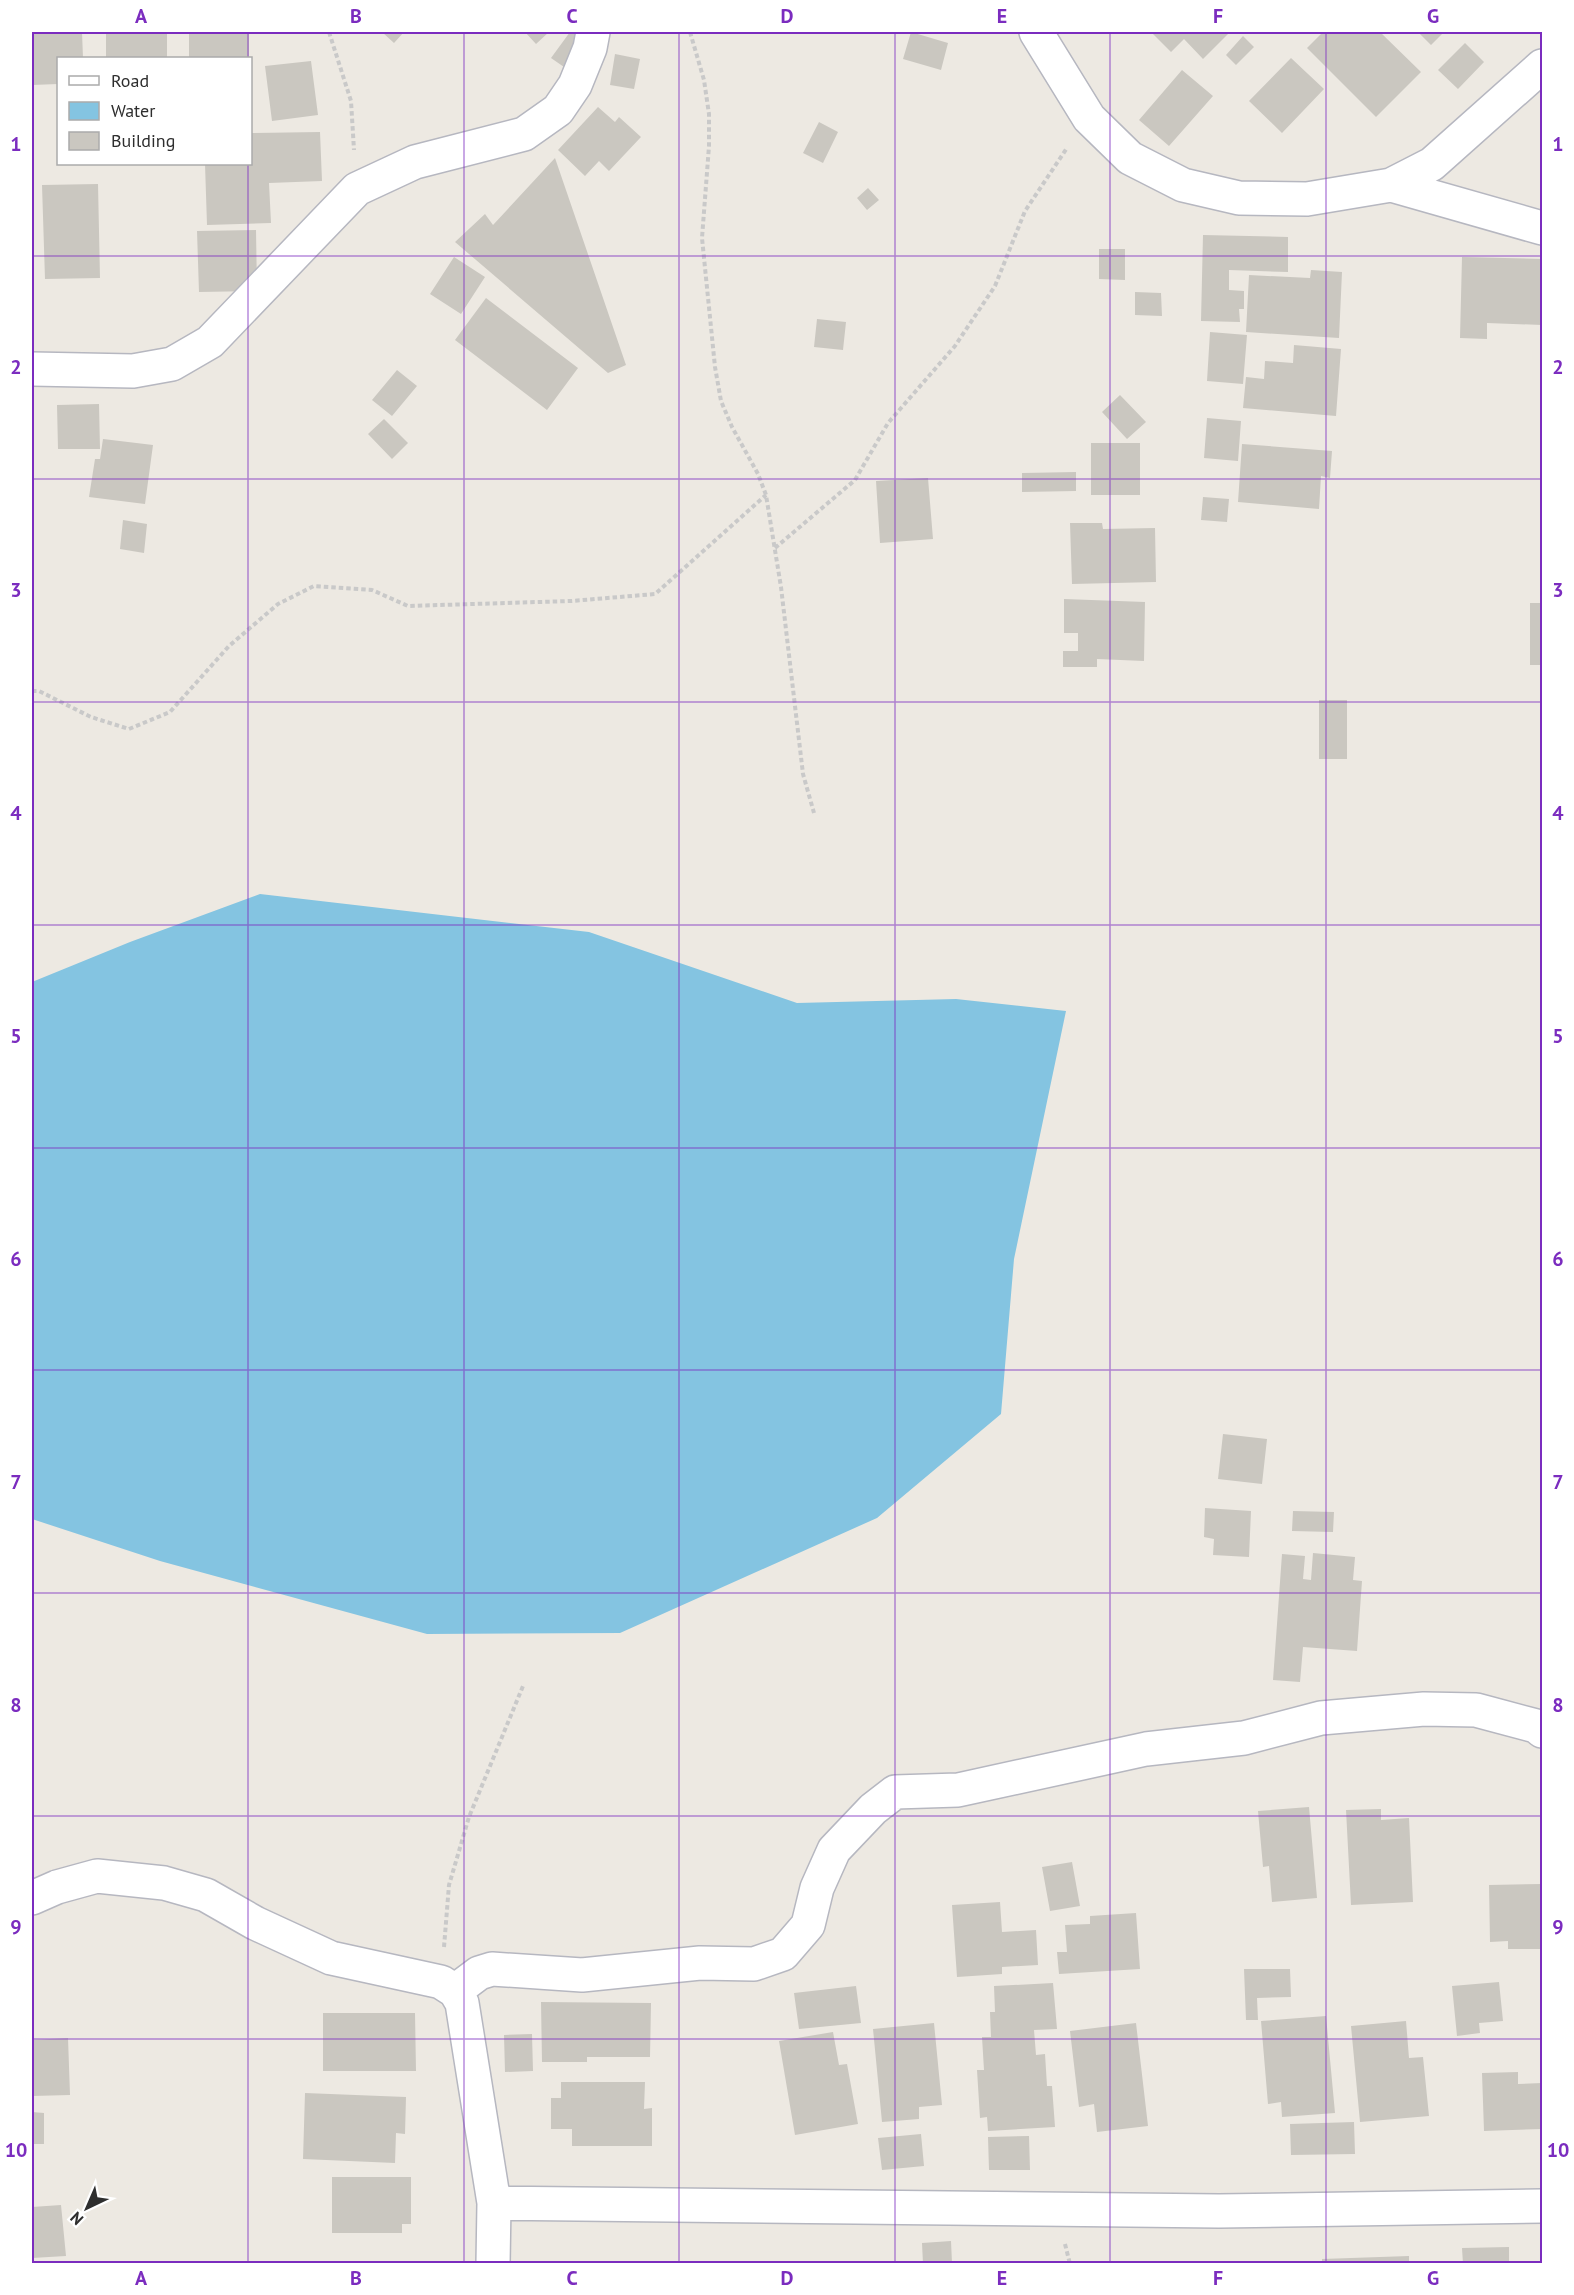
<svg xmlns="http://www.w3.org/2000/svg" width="1574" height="2295" font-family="'PT Sans',sans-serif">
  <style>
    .water { fill: #84c4e1 }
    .building { fill: #cac7c0 }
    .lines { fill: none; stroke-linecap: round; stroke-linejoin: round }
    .minor-casing { stroke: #b6b7c0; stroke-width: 36 }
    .path { stroke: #c9c9c9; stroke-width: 4; stroke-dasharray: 4.5 3; stroke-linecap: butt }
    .minor { stroke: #fff; stroke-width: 33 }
    .grid { fill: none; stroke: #7b2cbf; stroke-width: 1.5; stroke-opacity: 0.55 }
    .neatline { fill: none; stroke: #7b2cbf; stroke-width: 2 }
    .grid-label { font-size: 20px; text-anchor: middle; font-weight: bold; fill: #7b2cbf }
  </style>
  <rect width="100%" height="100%" fill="#ede9e2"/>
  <path class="water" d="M260,894L589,932L797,1003L956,999L1066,1011L1014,1259L1001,1414L877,1518L620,1633L427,1634L160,1561L32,1519V982L130,942Z"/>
  <path class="building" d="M32,32H82L83,58H58V84L32,85Z
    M106,32H167V58H106Z
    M189,32H249V58H189Z
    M382,32H404L394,43Z
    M525,32H549L536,44Z
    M570,32H581L587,35L564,67L551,58Z
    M911,32L948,43L941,70L903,59Z
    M1151,32H1230L1203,59L1184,39L1171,52Z
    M1323,32H1371L1374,34L1380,32L1421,72L1376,117L1307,48Z
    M1418,32H1444L1431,45Z
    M1243,36L1254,47L1236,65L1226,55Z
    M1465,43L1484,62L1458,89L1438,70Z
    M615,54L640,59L634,89L610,85Z
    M1291,58L1324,89L1282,133L1249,101Z
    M311,61L318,115L272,121L265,66Z
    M1182,70L1213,96L1169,146L1139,120Z
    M598,107L615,122L619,117L641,137L609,171L599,161L585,176L558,150Z
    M819,122L838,132L823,163L803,153Z
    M320,132L322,181L269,183L271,223L207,225L205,164H250V133Z
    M555,158L626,365L608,373L455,242L485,214L493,225Z
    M98,184L100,278L45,279L42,185Z
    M868,188L879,200L867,210L857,198Z
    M256,230L257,291L199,292L197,231Z
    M1203,235L1288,237V272L1229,270V290L1244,291V309H1239L1240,322L1201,321Z
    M1099,249H1125V280L1099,279Z
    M454,257L485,277L461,314L430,294Z
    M1462,257L1542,259V325L1487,323V339L1460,338Z
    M1311,270L1342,272L1339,338L1246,332L1249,275L1310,278Z
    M1135,292L1161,293L1162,316L1135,315Z
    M486,298L578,368L547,410L455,340Z
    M817,319L846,322L843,350L814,347Z
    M1210,332L1247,335L1243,384L1207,381Z
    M1294,345L1341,349L1336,416L1243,408L1246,377L1264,379L1265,361L1293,363Z
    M397,370L417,386L392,416L372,400Z
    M1120,395L1146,422L1127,439L1102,412Z
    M99,404L100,449H58L57,405Z
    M1207,418L1241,421L1238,461L1204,458Z
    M384,419L408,443L392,459L368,434Z
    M103,439L153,445L145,504L89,497L95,459H100Z
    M1091,443H1140V495H1091Z
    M1242,444L1332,451L1330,478L1321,476L1319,509L1238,502Z
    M1076,472V491L1022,492V473Z
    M928,478L933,539L880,543L876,481Z
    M1203,497L1229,499L1227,522L1201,520Z
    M123,520L147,524L144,553L120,549Z
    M1070,523H1102L1103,529L1155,528L1156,582L1072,584Z
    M1064,599L1145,602L1144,661L1097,659V667H1063V651H1078V633H1064Z
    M1530,603H1542V665H1530Z
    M1319,700H1347V759H1319Z
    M1223,1434L1267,1439L1262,1484L1218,1479Z
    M1205,1508L1251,1511L1249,1557L1213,1555L1214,1539L1204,1537Z
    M1293,1511L1334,1512L1333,1532L1292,1531Z
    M1313,1553L1355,1557L1353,1580L1362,1581L1357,1651L1303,1647L1300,1682L1273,1680L1282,1554L1305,1556L1303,1579L1311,1580Z
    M1309,1807L1317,1898L1272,1902L1269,1866L1263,1867L1258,1811Z
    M1381,1809V1820L1409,1818L1413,1902L1351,1905L1346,1810Z
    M1072,1862L1080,1906L1050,1911L1042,1867Z
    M1542,1884V1949H1508V1941L1490,1942L1489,1885Z
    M1000,1902L1002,1932L1036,1930L1038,1965L1002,1967V1974L957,1977L952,1905Z
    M1136,1913L1140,1969L1059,1974L1057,1952H1067L1065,1925L1090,1924V1916Z
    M1244,1969H1290L1291,1997L1257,1998L1258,2020H1246Z
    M1499,1982L1503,2021L1479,2023L1480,2033L1457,2036L1452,1986Z
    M1053,1983L1057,2029L1034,2030L1036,2055L1045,2054L1047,2086H1052L1055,2127L988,2131L987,2117L980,2118L977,2070H984L982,2037H991L990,2012H995L994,1986Z
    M856,1986L861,2023L799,2029L794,1993Z
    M541,2002L651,2003L650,2057H587V2062H542Z
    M323,2013H415L416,2071H323Z
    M1326,2016L1335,2113L1282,2117L1281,2102L1268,2104L1261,2021Z
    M1406,2021L1409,2058L1423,2057L1429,2116L1360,2122L1351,2026Z
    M934,2023L942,2105L919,2107V2119L882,2122L873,2029Z
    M1136,2023L1148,2126L1097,2132L1094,2104L1079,2107L1070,2031Z
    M833,2032L839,2065L847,2064L858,2124L795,2135L779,2041Z
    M532,2034L533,2071L505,2072L504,2035Z
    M68,2038L70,2095L32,2096V2040Z
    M1518,2072V2084L1542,2083V2129L1484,2131L1482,2073Z
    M561,2082H645L644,2109L652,2108V2146H572V2129H551V2098H561Z
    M305,2093L406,2097L405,2134L396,2133L395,2163L303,2159Z
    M32,2112L44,2113V2144H32Z
    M1354,2122L1355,2154L1291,2155L1290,2124Z
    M921,2134L924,2166L882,2170L878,2138Z
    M1029,2136L1030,2170H989L988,2137Z
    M332,2177H411V2224H402V2233H332Z
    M61,2205L66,2256L32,2258V2207Z
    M951,2241L952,2263L923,2264L922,2243Z
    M1509,2247V2264H1463L1462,2248Z
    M1409,2256V2264H1322V2259Z"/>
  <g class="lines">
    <defs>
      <path id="minor" d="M1036,32L1089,118L1130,158L1183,185L1239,198L1307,199L1391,185L1432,164L1542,66
        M1391,185L1542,228
        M32,369L133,371L172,364L210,342L357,189L415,162L524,134L558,110L575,85L590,48L593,32
        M32,1898L57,1887L97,1876L164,1883L206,1895L255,1923L331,1958L441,1982L455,1991L462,2003L494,2203L493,2264
        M455,1991L479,1973L492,1969L582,1975L700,1963L754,1964L783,1954L808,1925L817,1888L834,1850L873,1809L895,1792L958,1790L1146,1749L1244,1738L1321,1718L1424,1709L1476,1710L1536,1726L1542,1731
        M494,2203L1219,2211L1542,2206"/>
    </defs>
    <use href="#minor" class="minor-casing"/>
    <path class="path" d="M329,32L351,101L354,150
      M690,32L704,80L709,114V146L702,238L715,367L721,401L732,427L758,474L766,495L781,587L803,774L814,813
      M775,548L855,480L888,423L955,346L995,286L1025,211L1067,148
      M32,691H39L91,717L129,729L170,712L229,646L278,604L314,586L372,590L408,606L571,601L655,594L766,495
      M444,1947L449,1885L469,1817L523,1686
      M1065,2244L1070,2264"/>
    <use href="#minor" class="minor"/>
  </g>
  <path class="grid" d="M248,32V58M464,32V2264M679,32V2264M895,32V2264M1110,32V2264M1326,32V2264M248,164V2264M32,256H1542M32,479H1542M32,702H1542M32,925H1542M32,1148H1542M32,1370H1542M32,1593H1542M32,1816H1542M32,2039H1542"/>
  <rect width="1574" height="2295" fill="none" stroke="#ffffff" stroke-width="66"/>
  <rect x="57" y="57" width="195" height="108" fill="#ffffff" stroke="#ababab" stroke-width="1.5"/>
  <rect x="69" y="76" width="30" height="9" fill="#ffffff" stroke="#ababab" stroke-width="1.5"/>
  <text x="111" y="87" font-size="18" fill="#2e2e2e">Road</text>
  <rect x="69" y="102" width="30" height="18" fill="#84c4e1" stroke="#ababab" stroke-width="1.5"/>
  <text x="111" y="117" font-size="18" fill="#2e2e2e">Water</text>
  <rect x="69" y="132" width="30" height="18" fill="#cac7c0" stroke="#ababab" stroke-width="1.5"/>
  <text x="111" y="147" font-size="18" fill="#2e2e2e">Building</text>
  <g transform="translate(87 2208) rotate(224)" stroke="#ffffff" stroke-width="4.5" paint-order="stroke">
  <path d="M0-4.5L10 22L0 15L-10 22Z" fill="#2e2e2e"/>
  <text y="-9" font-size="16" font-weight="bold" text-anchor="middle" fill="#2e2e2e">N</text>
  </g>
  <rect x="33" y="33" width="1508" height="2229" class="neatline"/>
  <g class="grid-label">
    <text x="141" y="23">A</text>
    <text x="356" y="23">B</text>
    <text x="572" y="23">C</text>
    <text x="787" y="23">D</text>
    <text x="1002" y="23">E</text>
    <text x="1218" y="23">F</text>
    <text x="1433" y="23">G</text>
    <text x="16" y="151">1</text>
    <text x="1558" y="151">1</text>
    <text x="16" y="374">2</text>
    <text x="1558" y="374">2</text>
    <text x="16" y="597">3</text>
    <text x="1558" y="597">3</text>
    <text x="16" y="820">4</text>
    <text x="1558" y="820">4</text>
    <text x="16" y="1043">5</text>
    <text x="1558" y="1043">5</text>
    <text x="16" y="1266">6</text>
    <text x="1558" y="1266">6</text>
    <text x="16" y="1489">7</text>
    <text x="1558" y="1489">7</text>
    <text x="16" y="1712">8</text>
    <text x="1558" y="1712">8</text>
    <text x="16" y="1934">9</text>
    <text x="1558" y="1934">9</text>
    <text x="16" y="2157">10</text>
    <text x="1558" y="2157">10</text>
    <text x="141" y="2285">A</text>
    <text x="356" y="2285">B</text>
    <text x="572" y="2285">C</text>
    <text x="787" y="2285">D</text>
    <text x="1002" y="2285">E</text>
    <text x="1218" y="2285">F</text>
    <text x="1433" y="2285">G</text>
  </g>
</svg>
